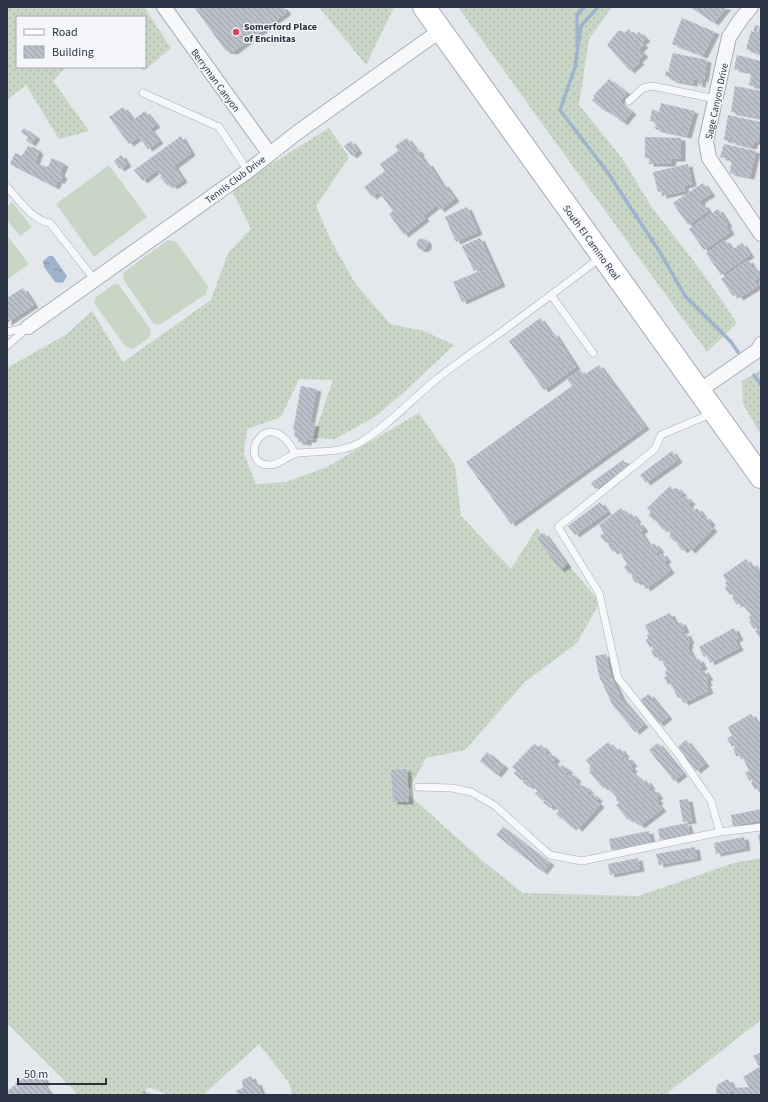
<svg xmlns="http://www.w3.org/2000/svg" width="768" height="1102" font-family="'Source Sans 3',sans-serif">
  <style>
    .grass { fill: url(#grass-dots) }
    .pitch { fill: #c9d6c5 }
    .water { fill: url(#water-ripples) }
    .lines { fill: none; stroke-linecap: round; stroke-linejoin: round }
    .stream { stroke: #9fb4cc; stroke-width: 3.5 }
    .building { fill: url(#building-back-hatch); filter: url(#shadow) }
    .lane-casing { stroke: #a9aeb7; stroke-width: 8 }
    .street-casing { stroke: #a9aeb7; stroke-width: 16 }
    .primary-casing { stroke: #a3abb8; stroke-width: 24 }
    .lane { stroke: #f7f8fa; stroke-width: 7 }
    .street { stroke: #f7f8fa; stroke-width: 14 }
    .primary { stroke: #fff; stroke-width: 22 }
    .poi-dot { fill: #d1495b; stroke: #f4f6f9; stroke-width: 1.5 }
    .labels { text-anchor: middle; stroke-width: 3; stroke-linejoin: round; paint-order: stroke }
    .poi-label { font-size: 10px; font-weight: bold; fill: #2b3445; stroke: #f4f6f9; text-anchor: start }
    .street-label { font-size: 10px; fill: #2b3445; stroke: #f4f6f9 }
  </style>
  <defs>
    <pattern id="grass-dots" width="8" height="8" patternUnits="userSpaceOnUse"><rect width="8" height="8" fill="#c9d6c5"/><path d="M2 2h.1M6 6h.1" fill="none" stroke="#adb8ab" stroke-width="1.8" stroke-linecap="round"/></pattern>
    <pattern id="water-ripples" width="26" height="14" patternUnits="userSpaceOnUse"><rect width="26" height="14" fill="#9fb4cc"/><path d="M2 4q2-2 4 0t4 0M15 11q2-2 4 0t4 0" fill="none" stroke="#8293a7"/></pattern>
    <pattern id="building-back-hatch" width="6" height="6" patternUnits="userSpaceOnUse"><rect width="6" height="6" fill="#bbc0ca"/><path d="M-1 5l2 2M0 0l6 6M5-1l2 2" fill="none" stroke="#989da6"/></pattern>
    <filter id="shadow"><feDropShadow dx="4.5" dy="2.5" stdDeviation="0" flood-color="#0004"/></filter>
  </defs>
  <rect width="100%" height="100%" fill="#e4e7ec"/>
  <path class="grass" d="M7,7H144L171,48L144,71L140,67H145V17H17V67H66L53,81L89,131L59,139L26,85L7,100Z
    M319,7H394L366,65Z
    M458,7H612L589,39L579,105L622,158L651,206L705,276L737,323L707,352Z
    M329,128L349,157L316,206L331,241L355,283L390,324L424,331L454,345L403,393L376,416L335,439L313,438L333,380L299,379L281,417L247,429L244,454L256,484L286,482L327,467L419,413L455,465L461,516L511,569L537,528L600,602L577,643L525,682L465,750L426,758L407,793L484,862L523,893L638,896L734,863L761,858V1020L665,1095H293L289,1083L259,1044L203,1095H169L148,1087L141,1095H75L77,1093L7,1023V368L67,334L92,311L123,362L211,300L228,253L251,229L231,189Z
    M761,370V435L743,404L742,381Z"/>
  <path class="pitch" d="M109,165L147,217L94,257L56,204Z
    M12,202L32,227L20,236L7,220V207Z
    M7,235L29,264L7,280Z
    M168,240L176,242L208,286L206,294L161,324H154L123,279L124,272Z
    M114,284L119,285L151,330L150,337L133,349L126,347L94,303L96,297Z"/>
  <path class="water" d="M49,256H53L67,276L63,283L55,282L44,267L43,261Z"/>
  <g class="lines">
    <path class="stream" d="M598,7L581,26L575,67L560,110L608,173L661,254L685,296L731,342L738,352
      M577,47V15L584,7
      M754,375L761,385"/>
  </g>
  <path class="building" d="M194,7H283L287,12L233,52L226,51Z
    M690,7H727L714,23Z
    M682,18L715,32L703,56L672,44Z
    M755,25L759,26L757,32L761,33V55L746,49L751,31L753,32Z
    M629,29L634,36L639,32L646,39L641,43L644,45L639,50L644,55L638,60L640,62L630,71L607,45L618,31H622L624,33Z
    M673,53L707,60L704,80L702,79L701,85L697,84L698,80L694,79L693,84L671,80L672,77L665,76L666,71L669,72V67Z
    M737,55L761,61V88L749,85L751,76L748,72L734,69Z
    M609,79L627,93L620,101L621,103L632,112L623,123L611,113L602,109L592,100L595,97L593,96Z
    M735,86L761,91V118L731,112Z
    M661,103L694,111L687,136L655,129Z
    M123,107L133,120L145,111L156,125L150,129L159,141L148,149L139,137L129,144L109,117Z
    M652,109L657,111L655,122L650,121Z
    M728,115L761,122L758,142H754L752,147L731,142L733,137L729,136V141L724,140Z
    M24,128L36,137L31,144L26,140L28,137L21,132Z
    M181,136L191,153L174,166L183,180L173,187L170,184L168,186L160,177L162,176L157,170L143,181L134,170Z
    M645,137L681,138V159H672L671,164H649V158H645Z
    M407,138L416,150L417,149L420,153L419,154L426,164L428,163L442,185L444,184L455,199L440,210L437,205L423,216L425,219L404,235L389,214L393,211L379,192L372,197L364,187L385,171L380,164L398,151L395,146Z
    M351,141L358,151L352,156L344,146Z
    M724,144L756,151L750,177L730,173L731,164L733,165L729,159L720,157Z
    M28,146L35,148L39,152L35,163L48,167L52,158L64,164L60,174L63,176L60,182L58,180L55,187L10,164L15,153L22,156Z
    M121,155L127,164L120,169L114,161Z
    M688,164L692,184L684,186L685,191L662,196L661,191L658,192L653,172Z
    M703,183L711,194L701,200V205H704L708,211L688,225L673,203Z
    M467,207L478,232L456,242L445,217Z
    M718,209L728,224L726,225L730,232L704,250L689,229Z
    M480,238L501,284L462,302L453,282L484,269L483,267L474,271L462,246Z
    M416.5 244a5.5 5.5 0 1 1 11 0a5.5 5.5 0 1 1-11 0Z
    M725,240L730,247L724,251L729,248L733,249L742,243L750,255L721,275L706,253Z
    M748,260L754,269L756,268L760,274L761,273V283L758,278L754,281L758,286L739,298L736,294L733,296L721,279Z
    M23,288L34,305L7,323V298Z
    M540,318L552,335L554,333L576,367L544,390L509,341Z
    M599,365L645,427L511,524L466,462L572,386L567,379L580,370L584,375Z
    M301,386L317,389L310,423L315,424L312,440H307V443L298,442V439L294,436L295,431L293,430Z
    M672,451L678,460L646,483L640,475Z
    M623,460L628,466L596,489L591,483Z
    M670,486L674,490L676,487L683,494L679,497L681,499L685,496L691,502L688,505L694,511L697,508L703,515L700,518L701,520L705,516L711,523L709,525L713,529L691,551L687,547L683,551L677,544L681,540L679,539L675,542L669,536L671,533L665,527L663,530L657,523L660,520L658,518L655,521L648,515L651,513L647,508Z
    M600,502L607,512L575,535L568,526Z
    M621,508L628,515L631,513L637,520L633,523L634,525L638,522L644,529L640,532L648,544L651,546L654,543L660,550L656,554L658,556L662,553L667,560L664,562L670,571L646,589L640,580L636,583L631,576L635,573L633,571L629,574L624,567L627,564L620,552L616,550L613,552L608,545L612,542L610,540L606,543L600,536L604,533L599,525Z
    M544,533L567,565L560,570L537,538Z
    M746,559L750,565L752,564L755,567L757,565L761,571L758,576L760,578L761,577V639L755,631L760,628L758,626L754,629L749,622L751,620L749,617L751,615L744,606L742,607L739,603L737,605L732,598L736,595L734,593L730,595L725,588L727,586L725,583L727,582L723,575Z
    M670,613L674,621L676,620L678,623L681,622L685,630L680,633L681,635L686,633L690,641L688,642L689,646L687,647L693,658L695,657L697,660L699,659L703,667L699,669L700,672L704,670L709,678L706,679L708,683L706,684L709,691L684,703L680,697L678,698L672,686L674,685L673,682L668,685L664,677L667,676L665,672L667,670L662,660L660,661L658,657L655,658L651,650L656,648L654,646L650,648L646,640L648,638L647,635L649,634L645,625Z
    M734,628L739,638L735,640L739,648L710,663L707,655L704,657L699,647Z
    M606,654L610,674L621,698L644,725L635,732L612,704L599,676L595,656Z
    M649,694L668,717L659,724L640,700Z
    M751,714L757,723L761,721V793L759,788L755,790L751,783L755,780L754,778L750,781L745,773L749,771L743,758L740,754L737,757L733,749L737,746L736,744L732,747L727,738L732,736L728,727Z
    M686,740L705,764L696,771L678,747Z
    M608,742L613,748L615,747L618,750L620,748L625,755L621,758L623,760L627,757L633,764L630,766L633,769L631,771L639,780L641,778L644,782L646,780L651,787L648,790L649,792L653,789L659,796L656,798L659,801L657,803L662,809L640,826L635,820L633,822L630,819L628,820L616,805L619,803L616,800L617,798L609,788L607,790L605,787L603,788L589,772L591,771L589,768L591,766L586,760Z
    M658,743L683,774L674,781L649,750Z
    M534,744L538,747L541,745L547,751L544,755L546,756L549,753L556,759L553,762L560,768L562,765L569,771L565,775L567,776L570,773L577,779L575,781L581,788L583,785L590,791L587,794L589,796L592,793L598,799L596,801L600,805L578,829L574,825L572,828L565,821L568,818L567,817L563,820L556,814L559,811L553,805L550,808L543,802L547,798L545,796L542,800L535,793L538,791L531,785L529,787L523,782L526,778L524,776L521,780L514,773L516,771L512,767Z
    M487,752L504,766L497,775L480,761Z
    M407,769L409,802H393L391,770Z
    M688,799L692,821L683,822L679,800Z
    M761,809V820L733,826L731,815Z
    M687,823L690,834L660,840L658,829Z
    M503,827L550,863L543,872L496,835Z
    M649,831L651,842L611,850L609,839Z
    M758,834H761V845H760Z
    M744,837L746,848L716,854L714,843Z
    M695,847L697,858L659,865L656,854Z
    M638,858L640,869L610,875L608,864Z
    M761,1052V1065L759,1066L753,1056Z
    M761,1066V1095H734V1090L726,1095H718L716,1092L717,1085L728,1079L733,1088L749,1087L743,1077Z
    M30,1073L34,1078L40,1073L46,1082L43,1084L51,1095H24L15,1084Z
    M251,1076L254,1083L257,1082L262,1095H238L236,1091L243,1088L242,1080Z
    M15,1085L23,1095H7V1091Z
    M144,1090L150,1095H140Z"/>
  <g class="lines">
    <defs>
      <path id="lane" d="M143,93L219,127L248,171
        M629,101L643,88L652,86L716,99
        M7,187C19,200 32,220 50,223L94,279
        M551,295L593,353
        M7,332L28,327
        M7,346L28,327
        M713,413L661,435L655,449L558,527L599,593L618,678L679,755L711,801L720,832L761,827
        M295,453C267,400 235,464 269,465C283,465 288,453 299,453C319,451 343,453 361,442C389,425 412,399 438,378C459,361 482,346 504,330C536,306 569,282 601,257
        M418,787L452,788L471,792L494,805L550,855L582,861L720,832"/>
      <path id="street" d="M164,7L269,153
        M751,7L741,19L729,37L706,141L709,158L761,234
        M28,327L248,171L298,132L441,30
        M699,391L758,350L761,344"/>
      <path id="primary" d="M424,7L761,477"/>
    </defs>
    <use href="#lane" class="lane-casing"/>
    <use href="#street" class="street-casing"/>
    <use href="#primary" class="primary-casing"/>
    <use href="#lane" class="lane"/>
    <use href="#street" class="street"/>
    <use href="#primary" class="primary"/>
  </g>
  <circle class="poi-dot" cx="236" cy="32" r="4"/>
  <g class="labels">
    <g class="poi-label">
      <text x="244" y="30">Somerford Place<tspan x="244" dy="12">of Encinitas</tspan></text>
    </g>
    <g class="street-label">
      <text transform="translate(216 80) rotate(54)" y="4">Berryman Canyon</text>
      <text transform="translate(716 101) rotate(-78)" y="4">Sage Canyon Drive</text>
      <text transform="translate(235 179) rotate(-37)" y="4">Tennis Club Drive</text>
      <text transform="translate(592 242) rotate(54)" y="4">South El Camino Real</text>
    </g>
  </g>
  <rect width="768" height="1102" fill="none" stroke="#2b3445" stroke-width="16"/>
  <rect x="16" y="16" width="130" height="52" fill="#f4f6f9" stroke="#a4a8b1"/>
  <rect x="24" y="29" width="20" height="6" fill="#ffffff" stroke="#a4a8b1"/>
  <text x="52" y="36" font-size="12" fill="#2b3445">Road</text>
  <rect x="24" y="46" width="20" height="12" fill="url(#building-back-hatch)" stroke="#a4a8b1"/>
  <text x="52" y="56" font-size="12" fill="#2b3445">Building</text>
  <path d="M18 1078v6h88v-6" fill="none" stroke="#2b3445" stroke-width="2"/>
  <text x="24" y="1078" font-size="12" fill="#2b3445" stroke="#f4f6f9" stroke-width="3" paint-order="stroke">50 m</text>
</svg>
